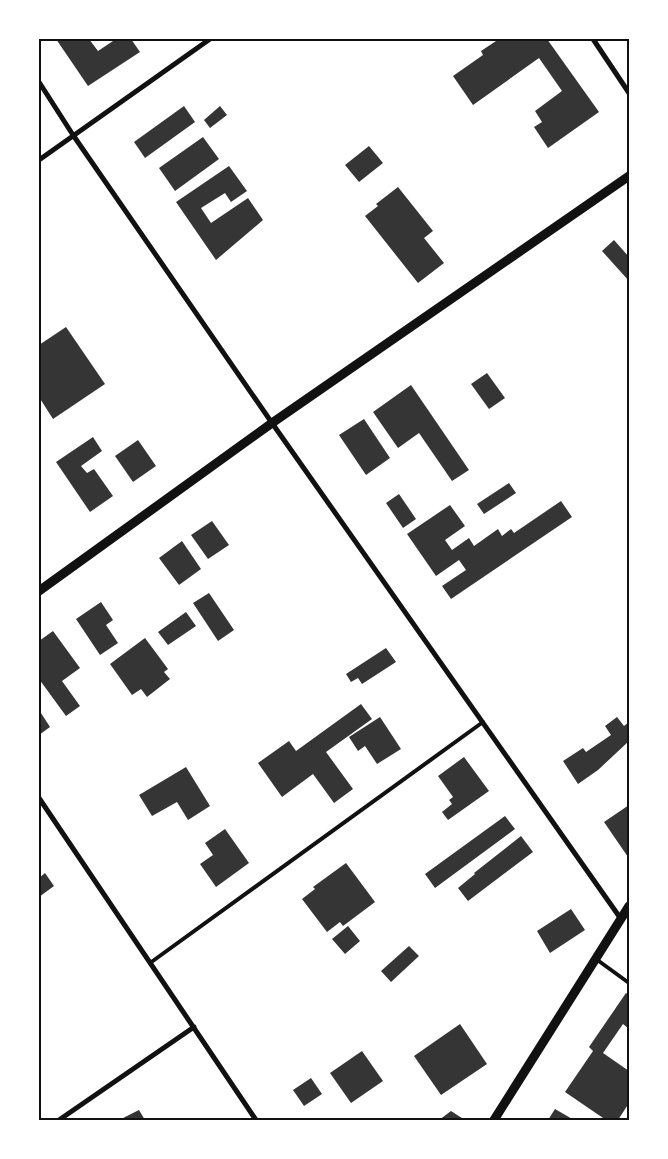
<svg xmlns="http://www.w3.org/2000/svg" width="668" height="1159" font-family="Mulish,sans-serif">
  <style>
    .building { fill: #353535 }
    .lines { fill: none; stroke-linecap: round; stroke-linejoin: round }
    .service { stroke: #111; stroke-width: 4 }
    .minor { stroke: #111; stroke-width: 5 }
    .tertiary { stroke: #111; stroke-width: 9 }
    .neatline { fill: none; stroke: #111; stroke-width: 2 }
  </style>
  <rect width="100%" height="100%" fill="#fff"/>
  <path class="building" d="M56,39H89L98,51L116,39H131L140,52L88,86Z
    M499,39H547L599,112L548,148L534,127L542,122L535,111L562,91L539,58L473,105L453,76L483,55L481,51Z
    M184,106L195,122L145,158L134,142Z
    M220,106L227,115L210,128L204,120Z
    M203,137L219,159L175,191L159,168Z
    M369,146L383,163L359,182L345,165Z
    M229,166L247,191L231,202L225,193L201,208L211,223L248,198L263,220L216,260L176,202Z
    M398,187L433,231L424,238L444,263L418,283L365,216L378,206L376,204Z
    M614,240L629,257V281L602,251Z
    M66,327L105,384L53,419L39,397V345Z
    M487,373L505,398L489,409L471,384Z
    M411,385L469,470L452,481L419,433L398,448L373,412Z
    M364,419L390,458L366,475L339,435Z
    M93,437L102,451L81,466L87,473L94,469L113,496L90,512L56,462Z
    M138,440L156,466L133,482L115,456Z
    M509,483L516,493L484,514L477,504Z
    M399,494L416,519L403,528L386,503Z
    M561,501L572,517L451,599L442,586L466,570L459,560L436,576L407,534L450,505L465,526L445,540L452,550L469,538L474,546L498,529L502,536L511,529L514,533Z
    M212,521L229,545L208,559L191,535Z
    M182,541L201,569L179,585L159,558Z
    M209,593L234,630L218,641L193,603Z
    M101,602L113,620L106,625L118,643L100,655L76,619Z
    M186,612L196,626L168,645L158,632Z
    M53,631L80,668L62,681L80,706L66,716L39,679V641Z
    M145,638L168,669L164,672L170,679L147,697L141,689L132,695L110,664Z
    M386,648L396,662L362,684L358,678L351,682L346,674Z
    M361,704L372,719L326,752L353,789L334,803L313,774L282,797L258,763L289,741L296,751Z
    M39,710L50,727L39,735Z
    M380,717L401,749L377,764L365,746L358,751L349,737Z
    M617,717L624,726L629,722V741L598,770L578,784L563,761L583,748L586,752L611,735L605,726Z
    M464,757L489,791L448,820L442,812L452,804L449,800L453,797L438,776Z
    M186,767L210,806L188,820L177,802L152,816L139,795Z
    M629,805V855L628,857L604,822Z
    M505,816L515,829L435,888L425,874Z
    M225,829L249,863L216,887L200,864L213,855L205,843Z
    M521,836L533,852L468,901L458,888L475,874L474,873Z
    M346,863L375,902L343,926L340,922L327,932L302,899L315,889L313,887Z
    M45,873L54,886L39,897V878Z
    M571,909L585,930L550,953L537,931Z
    M348,926L360,941L345,954L332,939Z
    M409,946L419,956L391,982L381,971Z
    M626,993L629,995V1029L623,1024L603,1053L629,1071V1103L618,1120H606L565,1092L593,1051L589,1047Z
    M460,1024L487,1064L441,1095L414,1056Z
    M362,1051L383,1081L351,1103L330,1073Z
    M311,1078L322,1094L304,1106L293,1090Z
    M555,1109L574,1120H548Z
    M139,1110L145,1120H120L125,1117Z
    M451,1111L465,1120H439Z"/>
  <g class="lines">
    <path class="service" d="M596,959L629,983
      M150,963L483,722"/>
    <path class="minor" d="M593,39L629,93
      M39,82L73,135L272,423L621,919
      M39,160L210,39
      M39,798L256,1120
      M59,1120L194,1027"/>
    <path class="tertiary" d="M39,591L272,423L629,176
      M494,1120L629,906"/>
  </g>
  <rect width="668" height="1159" fill="none" stroke="#ffffff" stroke-width="80"/>
  <rect x="40" y="40" width="588" height="1079" class="neatline"/>
</svg>
